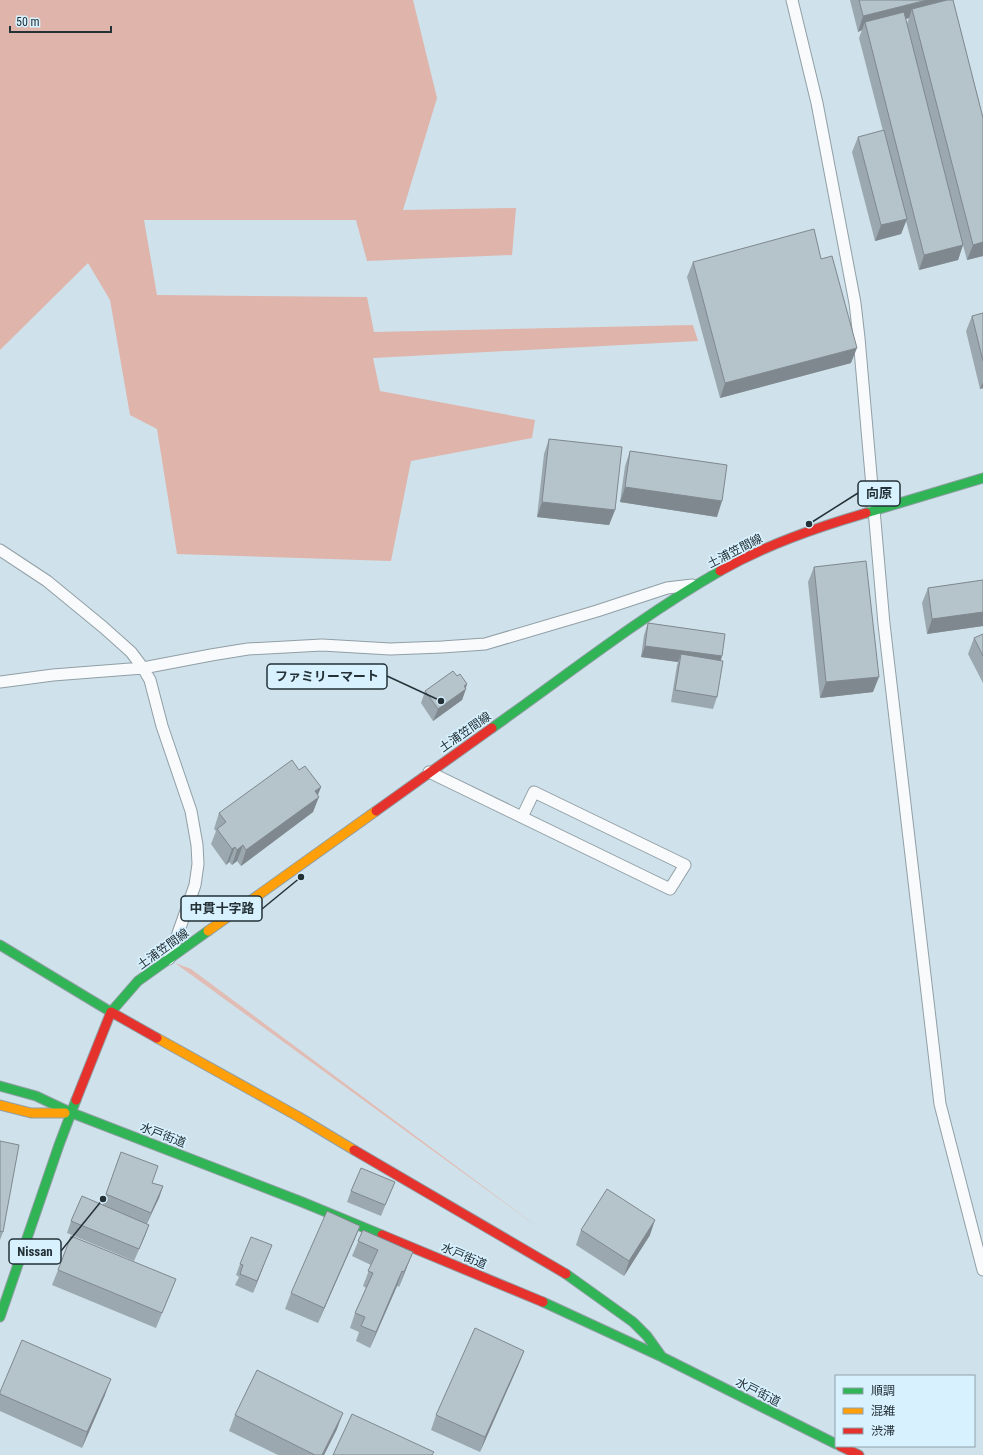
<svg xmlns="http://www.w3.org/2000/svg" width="983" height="1455" font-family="'Roboto Condensed','Noto Sans JP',sans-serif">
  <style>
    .green { fill: #e1bcb4 }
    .forest { fill: #deb4ab }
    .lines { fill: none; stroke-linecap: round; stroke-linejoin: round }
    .street-casing { stroke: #919fa6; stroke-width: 13 }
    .fast-casing { stroke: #919fa6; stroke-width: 11 }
    .slow-casing { stroke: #919fa6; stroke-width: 11 }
    .jam-casing { stroke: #919fa6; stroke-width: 11 }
    .street { stroke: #f8fafc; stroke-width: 11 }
    .fast { stroke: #30b455; stroke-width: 9 }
    .slow { stroke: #ff9f0a; stroke-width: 9 }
    .jam { stroke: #e5322d; stroke-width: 9 }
    .wall { fill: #9ca8af; fill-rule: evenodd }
    .shaded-wall { fill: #7f888e }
    .building { fill: #b5c3cb; stroke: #7f888e }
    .labels { text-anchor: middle; stroke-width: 3.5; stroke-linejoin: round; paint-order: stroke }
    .street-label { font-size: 12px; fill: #243137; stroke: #d7f1fe }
    .leader { fill: none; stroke: #243137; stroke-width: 1.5 }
    .callout-dot { fill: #243137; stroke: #d7f1fe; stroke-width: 1.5 }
    .callout { fill: #d7f1fe; stroke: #243137; stroke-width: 1.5 }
    .callout-label { font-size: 13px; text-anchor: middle; font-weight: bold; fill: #243137 }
  </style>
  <rect width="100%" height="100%" fill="#cfe1ea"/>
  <path class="green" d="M175,963L191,969L546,1233Z"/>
  <path class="forest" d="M0,0H413L437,98L403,210L516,208L512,255L367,261L356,220H144L157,295L367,297L374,332L693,325L698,341L373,358L380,391L535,420L532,438L411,461L391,561L177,554L157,429L130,415L110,300L88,263L0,350Z"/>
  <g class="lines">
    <defs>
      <path id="street" d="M792,0L817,103L855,303L859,338L884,624L940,1104L983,1270
        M0,550L47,581L103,627L131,652L143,668L150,680L162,726L191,811L197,845L198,864L195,885L169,959
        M0,682L53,675L143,668L211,655L248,649L322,645L390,649L442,647L485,644L597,611L667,588L692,585
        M429,772L670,889L685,865L534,792L522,817"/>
      <path id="fast" d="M866,513L983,478
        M492,728C567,675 640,617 720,571
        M0,945L111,1012L138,981L208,931
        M0,1086L36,1096L72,1113L302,1202L382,1235
        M566,1274L633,1322L647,1336L662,1357
        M543,1302L662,1357L836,1444
        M0,1317L59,1145L76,1100"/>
      <path id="slow" d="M208,931L376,811
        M157,1038L299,1117L354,1150
        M0,1105L31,1113H65"/>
      <path id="jam" d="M720,571C766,545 815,528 866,513
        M376,811L492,728
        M76,1100L111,1012L157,1038
        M354,1150L566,1274
        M382,1235L543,1302
        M840,1446L859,1455"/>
    </defs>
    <use href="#street" class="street-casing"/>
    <use href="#fast" class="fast-casing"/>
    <use href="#slow" class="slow-casing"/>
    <use href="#jam" class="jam-casing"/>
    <use href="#street" class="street"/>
    <use href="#fast" class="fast"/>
    <use href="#slow" class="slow"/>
    <use href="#jam" class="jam"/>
  </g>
  <path class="wall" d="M850,0H953L983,118V256L967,260L963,245L958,260L919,270L906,221L901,234L875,241L852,152L858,137L883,131L859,38L862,30L858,32ZM909,18L907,24L906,19Z
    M693,262L851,363L720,398L687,277Z
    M983,313V388L980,389L966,331L972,316Z
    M549,439L615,510L609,525L537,517L544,454Z
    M630,451L717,517L620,502L625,466Z
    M814,567L873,692L820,698L808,582Z
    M983,580V626L927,634L922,603L928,588Z
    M648,623L722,656L721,660L717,697L713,709L671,702L677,665L678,662L641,657L644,635Z
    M983,634V683L968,654L974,638Z
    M457,676L467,684L462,700L433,721L421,703L425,691Z
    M299,770L321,787L318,795L313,812L241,866L237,861L232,865L229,862L226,865L211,844L216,831L214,829L219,813Z
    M0,1141L3,1232L0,1240Z
    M121,1152L152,1183L163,1186L159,1198L147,1224L149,1225L134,1261L67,1233L71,1221L102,1205Z
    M395,1182L381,1216L347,1202L351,1191Z
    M360,1226L354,1241L318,1323L285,1309L291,1293Z
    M363,1230L407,1267L399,1287L397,1286L370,1348L356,1341L359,1332L350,1328L355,1313L366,1288L363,1286L371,1265L352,1256Z
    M581,1230L650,1235L624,1276L576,1245Z
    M272,1245L253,1293L235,1285L239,1277L236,1275L240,1264Z
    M58,1270L170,1294L156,1328L52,1285Z
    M524,1351L518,1366L480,1452L431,1430L436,1415Z
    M0,1392L105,1395L82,1448L0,1411Z
    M235,1415L337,1429L324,1455H278L229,1431Z"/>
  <path class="shaded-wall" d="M927,0H951L912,9L909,18L866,29L865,22L862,30L858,32L863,16Z
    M907,219L901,234L875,241L881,225Z
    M983,242V256L967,260L973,245Z
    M963,245L958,260L919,270L924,255Z
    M857,348L851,363L720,398L725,383Z
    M983,382V388L980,389Z
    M625,487L722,501L717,517L620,502Z
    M542,502L615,510L609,525L537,517Z
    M983,612V626L927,634L932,619Z
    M645,646L722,656L718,668L681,654L678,662L641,657Z
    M879,677L873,692L820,698L826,682Z
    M467,684L465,690L466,689L462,700L433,721L438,709Z
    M321,787L316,799L319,797L313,812L241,866L246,850L315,791Z
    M243,845L237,861L232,865L237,850Z
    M235,847L229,862L226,865L232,849Z
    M163,1186L159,1198L146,1224L151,1213Z
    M655,1220L650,1235L624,1276L629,1261Z
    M149,1225L145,1236L134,1261Z
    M360,1226L354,1241L318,1323L324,1308Z
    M272,1245L267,1257L253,1293L257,1281Z
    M413,1252L399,1287L404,1272Z
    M402,1271L397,1286L370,1348L376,1332Z
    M524,1351L518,1366L480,1452L485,1437Z
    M111,1379L105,1395L82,1448L87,1432Z
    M343,1413L337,1429L324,1455H322Z"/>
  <path class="building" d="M859,0H927L863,16Z
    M947,0H953L983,118V242L973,245L912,9Z
    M904,12L963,245L924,255L865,22Z
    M884,130L907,219L881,225L858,137Z
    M814,229L821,259L832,256L857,348L725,383L693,262Z
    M983,313V361L972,316Z
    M549,439L622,447L615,510L542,502Z
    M630,451L727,465L722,501L625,487Z
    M866,561L879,677L826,682L814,567Z
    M983,580V612L932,619L928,588Z
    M648,623L725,634L722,656L645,646Z
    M983,634V656L974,638Z
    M681,654L723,661L717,697L675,690Z
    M453,671L457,676L460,674L467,684L464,686L466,689L438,709L425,691Z
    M292,760L299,770L305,766L321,787L315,791L319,797L246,850L243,845L237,850L235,847L232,849L217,829L226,822L219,813Z
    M0,1141L19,1145L3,1232L0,1231Z
    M121,1152L158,1166L152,1183L163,1186L151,1213L106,1194Z
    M361,1168L395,1182L385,1205L351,1191Z
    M607,1189L655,1220L629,1261L581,1230Z
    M82,1196L149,1225L139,1249L71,1221Z
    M327,1211L360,1226L324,1308L291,1293Z
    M363,1230L413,1252L404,1272L402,1271L376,1332L361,1326L365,1317L355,1313L373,1273L368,1271L378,1250L358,1241Z
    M71,1236L176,1279L162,1313L58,1270Z
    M251,1237L272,1245L257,1281L240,1274L243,1265L240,1264Z
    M475,1328L524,1351L485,1437L436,1415Z
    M22,1340L111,1379L87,1432L0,1394V1392Z
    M257,1370L343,1413L322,1455H315L235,1415Z
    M352,1414L434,1452L432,1455H333Z"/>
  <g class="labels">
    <g class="street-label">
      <text transform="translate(735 551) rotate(-27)" y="4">土浦笠間線</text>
      <text transform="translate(465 732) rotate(-35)" y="4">土浦笠間線</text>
      <text transform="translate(163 949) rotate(-36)" y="4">土浦笠間線</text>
      <text transform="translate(163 1135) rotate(21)" y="4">水戸街道</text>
      <text transform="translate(464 1256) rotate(23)" y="4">水戸街道</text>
      <text transform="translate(758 1392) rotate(27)" y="4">水戸街道</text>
    </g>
  </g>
  <path class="leader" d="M809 524L858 493M441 701L387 676M301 877L262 909M103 1199L61 1251"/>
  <g class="callout-dot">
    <circle cx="809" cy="524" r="4"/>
    <circle cx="441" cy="701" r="4"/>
    <circle cx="301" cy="877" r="4"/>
    <circle cx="103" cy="1199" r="4"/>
  </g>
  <g class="callout">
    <rect x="858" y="481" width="42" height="25" rx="4"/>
    <rect x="267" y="664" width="120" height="25" rx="4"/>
    <rect x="181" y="896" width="81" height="25" rx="4"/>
    <rect x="9" y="1239" width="52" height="25" rx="4"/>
  </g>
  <g class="callout-label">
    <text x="879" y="498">向原</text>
    <text x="327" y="681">ファミリーマート</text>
    <text x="222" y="913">中貫十字路</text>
    <text x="35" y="1256">Nissan</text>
  </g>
  <rect x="835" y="1375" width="140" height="72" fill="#d7f1fe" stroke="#8fa4ae"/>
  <rect x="843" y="1388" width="20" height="6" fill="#30b455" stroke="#8fa4ae"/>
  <text x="871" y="1395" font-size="12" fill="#243137">順調</text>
  <rect x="843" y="1408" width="20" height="6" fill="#ff9f0a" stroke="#8fa4ae"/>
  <text x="871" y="1415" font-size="12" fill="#243137">混雑</text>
  <rect x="843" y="1428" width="20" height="6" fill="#e5322d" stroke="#8fa4ae"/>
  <text x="871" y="1435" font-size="12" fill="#243137">渋滞</text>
  <path d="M10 26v6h101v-6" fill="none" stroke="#243137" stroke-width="2"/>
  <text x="16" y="26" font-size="12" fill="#243137" stroke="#d7f1fe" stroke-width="3" paint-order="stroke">50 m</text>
</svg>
